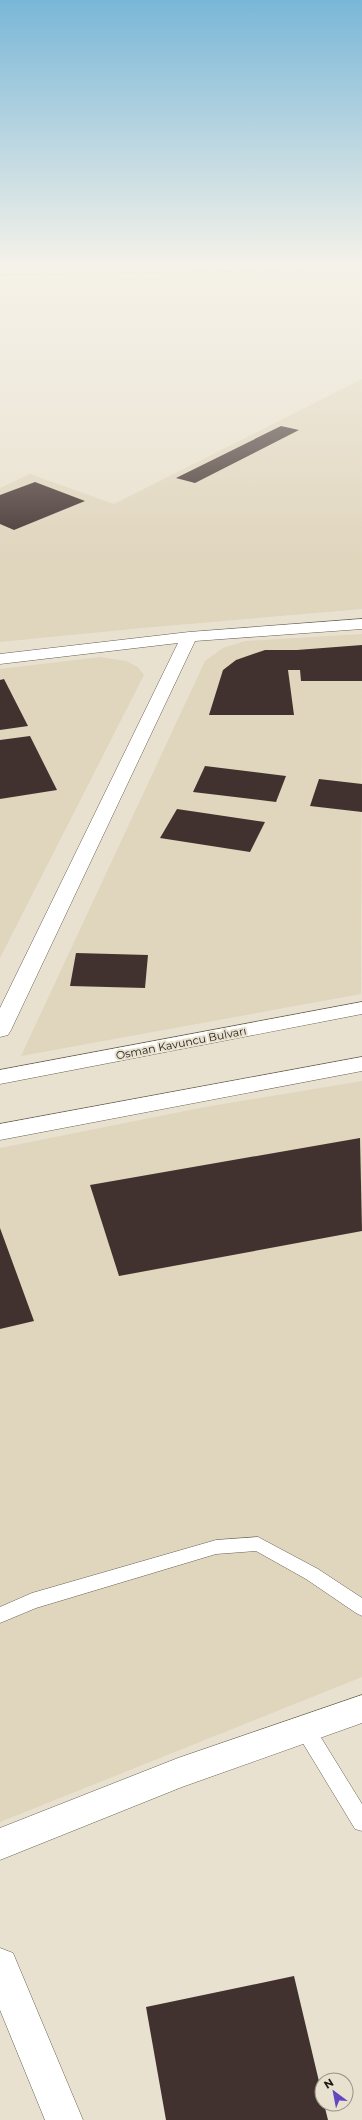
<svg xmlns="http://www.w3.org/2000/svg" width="362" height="2120" font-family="Montserrat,sans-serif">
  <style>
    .built { fill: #e0d5bd }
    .building { fill: #42322f }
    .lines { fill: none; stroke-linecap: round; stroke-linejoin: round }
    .lane-casing { stroke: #676051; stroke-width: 1 }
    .street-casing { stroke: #676051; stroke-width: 1 }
    .highway-casing { stroke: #676051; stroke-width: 1 }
    .lane { fill: #fff; fill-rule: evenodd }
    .street { fill: #fff; fill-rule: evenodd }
    .highway { fill: #fff; fill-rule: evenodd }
    .rail { stroke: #504c43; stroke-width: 1.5; stroke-dasharray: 1 2; stroke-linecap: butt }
    .labels { text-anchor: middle; stroke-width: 4; stroke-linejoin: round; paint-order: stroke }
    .street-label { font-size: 11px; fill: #1d1b14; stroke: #e9e1cf }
  </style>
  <rect width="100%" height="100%" fill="#e9e1cf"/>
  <path class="built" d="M362,379V609L142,628L0,642V488L30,474L114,504Z
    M362,634L361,994L21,1056L205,661L223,648L245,641Z
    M100,657L126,661L138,667L144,675L0,958V669Z
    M362,1081V1677L0,1822V1148L205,1107Z"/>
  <path class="building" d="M281,426L299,430L195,483L176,478Z
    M35,482L85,501L14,530L0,524V495Z
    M362,645V681H301L300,670H288L294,715H209L223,670L236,660L265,650H297Z
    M4,679L28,726L0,730V680Z
    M30,736L57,790L0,799V740Z
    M205,766L286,776L276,802L193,792Z
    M319,779L362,784V812L310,806Z
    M177,809L265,822L250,852L160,838Z
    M76,953L148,955L145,988L70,986Z
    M360,1138L362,1231L119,1276L90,1185Z
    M0,1228L34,1321L0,1329Z
    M294,1976L322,2094V2104H324L328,2120H166L146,2007Z"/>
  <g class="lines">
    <defs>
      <path id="lane" d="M258,1537L318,1569L362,1598V1616L356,1613L306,1579L256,1551L216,1554L36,1608L0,1623V1607L32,1593L216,1540Z
        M305,1720L312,1723L362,1804V1831L355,1829L298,1735L296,1729L298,1723Z"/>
      <path id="street" d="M362,619V629L195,641L11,1030L8,1035L0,1037V1008L178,643L0,664V654L189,632Z
        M362,1695V1723L182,1787L0,1860V1828L178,1758Z
        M0,1948L13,1953L83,2120H45L0,2010Z"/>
      <path id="highway" d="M362,1002V1014L0,1084V1070Z
        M362,1057V1071L0,1140V1124Z"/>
    </defs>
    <use href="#lane" class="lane-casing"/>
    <use href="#street" class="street-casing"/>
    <use href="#highway" class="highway-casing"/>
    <use href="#lane" class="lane"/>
    <use href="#street" class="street"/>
    <use href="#highway" class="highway"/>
    <path class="rail" d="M0,275L362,269"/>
  </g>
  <linearGradient id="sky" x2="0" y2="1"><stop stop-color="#79b7d7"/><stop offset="0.47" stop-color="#f5f2e9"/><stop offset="1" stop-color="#f5f2e9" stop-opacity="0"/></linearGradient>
  <rect width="362" height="564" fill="url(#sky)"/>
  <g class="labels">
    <g class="street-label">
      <text transform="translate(181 1043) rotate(-11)" y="4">Osman Kavuncu Bulvarı</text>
    </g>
  </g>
  <g transform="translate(334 2092) rotate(328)"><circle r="19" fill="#e9e1cf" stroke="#979284"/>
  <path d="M0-3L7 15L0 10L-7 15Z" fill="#6247c0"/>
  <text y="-6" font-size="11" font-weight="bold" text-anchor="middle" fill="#1d1b14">N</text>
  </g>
</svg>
